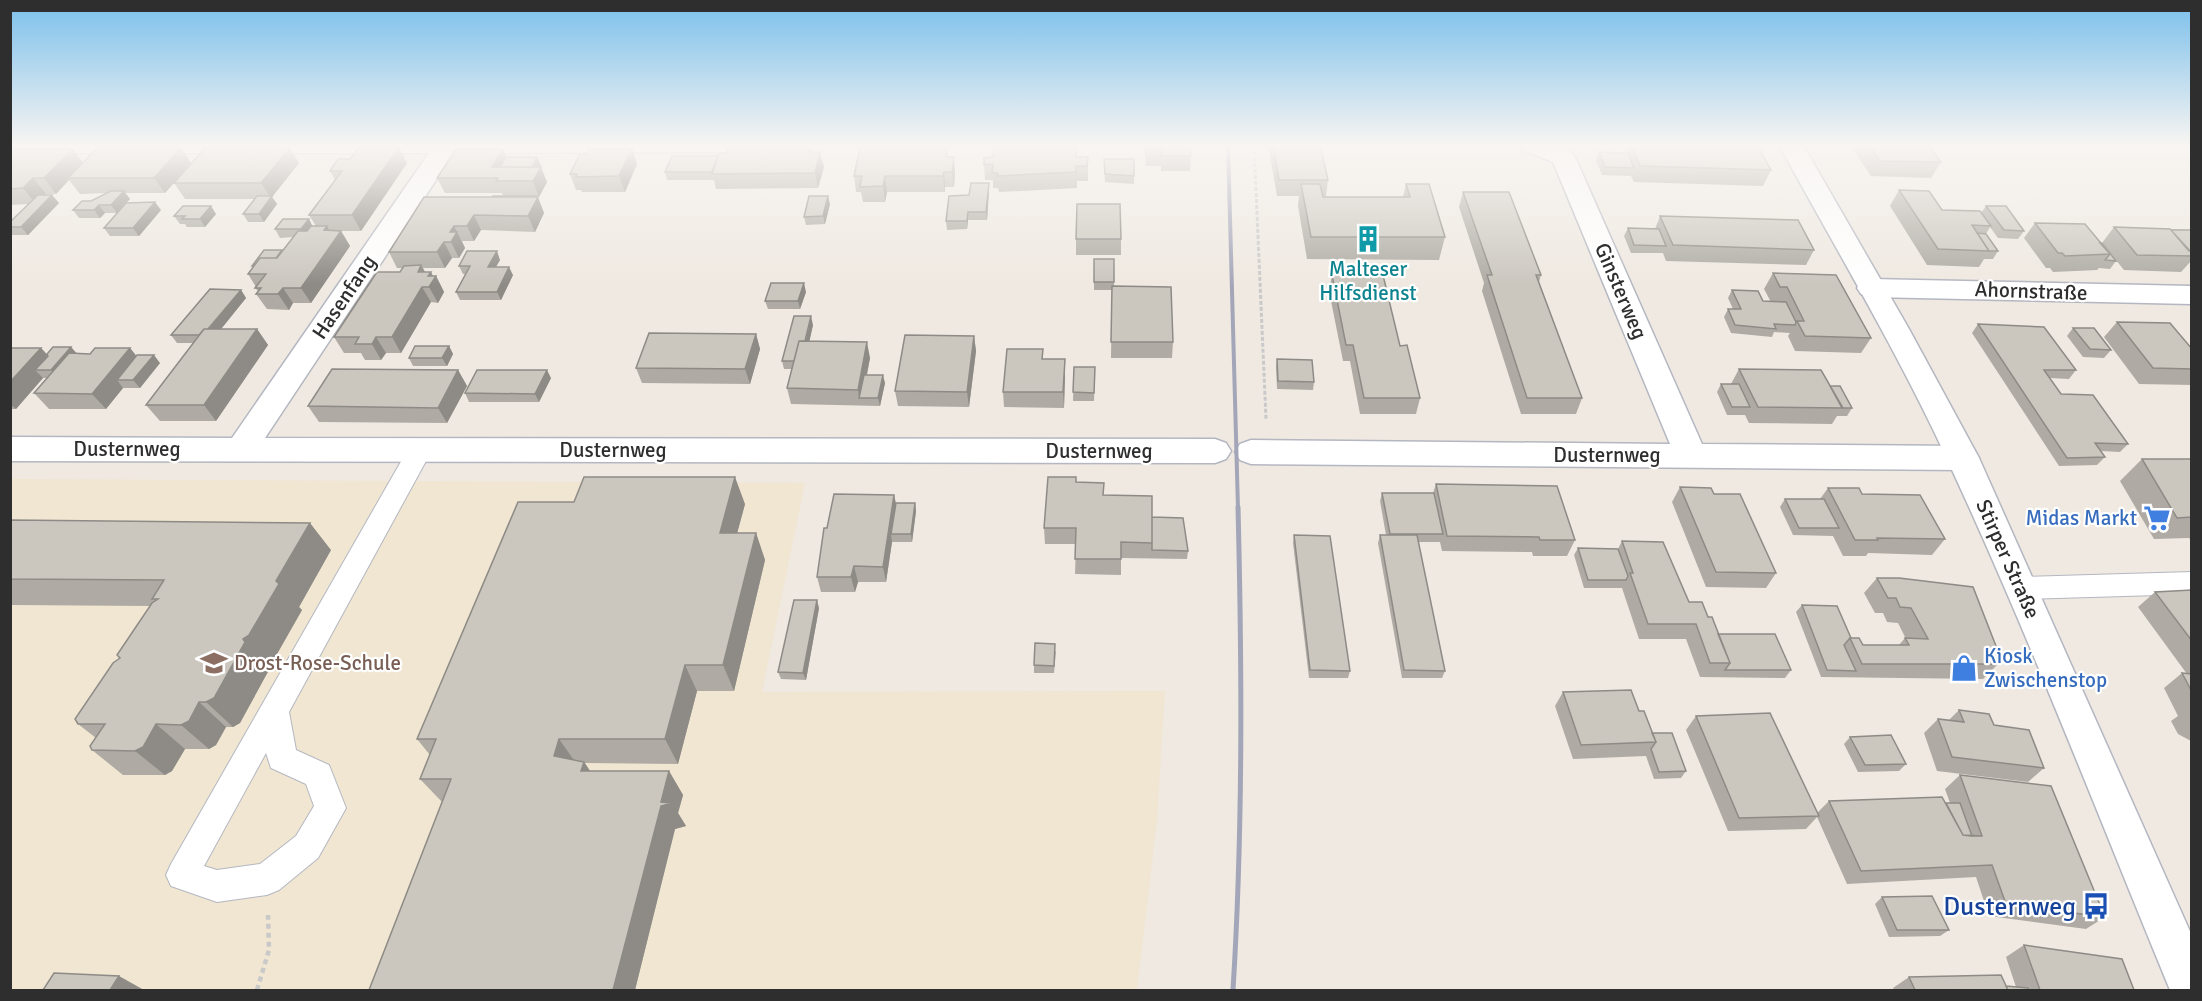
<svg xmlns="http://www.w3.org/2000/svg" width="2202" height="1001" font-family="Signika,sans-serif">
  <style>
    .education { fill: #f0e6d1 }
    .lines { fill: none; stroke-linecap: round; stroke-linejoin: round }
    .lane-casing { stroke: #b4b7c1; stroke-width: 2 }
    .street-casing { stroke: #b4b7c1; stroke-width: 3 }
    .secondary-casing { stroke: #b4b7c1; stroke-width: 3 }
    .path-far1 { stroke: #c9c9c9; stroke-width: 3; stroke-dasharray: 4 2; stroke-linecap: butt }
    .path { stroke: #c9c9c9; stroke-width: 4.5; stroke-dasharray: 5 4; stroke-linecap: butt }
    .lane { fill: #fff; fill-rule: evenodd }
    .street { fill: #fff; fill-rule: evenodd }
    .secondary { fill: #fff; fill-rule: evenodd }
    .rail-far1 { stroke: #a3a6b8; stroke-width: 4 }
    .rail { stroke: #a3a6b8; stroke-width: 5 }
    .wall { fill: #afaba4 }
    .shaded-wall { fill: #8e8b86 }
    .building { fill: #cbc7bf; stroke: #8e8b86; stroke-width: 1.5 }
    .labels { text-anchor: middle; stroke-width: 4.5; stroke-linejoin: round; paint-order: stroke }
    .culture-label { font-size: 21px; fill: #0d838f; stroke: #fff }
    .street-label { font-size: 21px; fill: #2e2e2e; stroke: #fff }
    .shop-label { font-size: 21px; fill: #366cbe; stroke: #fff; text-anchor: end }
    .education-label { font-size: 21px; fill: #785e54; stroke: #fff; text-anchor: start }
    .near-transit-label { font-size: 26px; fill: #164399; stroke: #fff; text-anchor: end }
  </style>
  <rect width="100%" height="100%" fill="#efe9e1"/>
  <path class="education" d="M11,479L805,483L762,692L1165,691L1157,821L1137,990H11Z"/>
  <g class="lines">
    <defs>
      <path id="lane" d="M420,441L429,444L432,450L289,712L296,750L329,765L346,808L318,858L279,890L267,895L217,902L171,886L166,875L171,864L411,444ZM266,753L271,768L306,784L314,806L296,836L260,864L217,870L204,866Z
        M2192,572V594L2020,599L2010,596L2006,588L2010,580L2020,577Z"/>
      <path id="street" d="M10,145H768L765,150L756,152L454,153L265,438L1215,439L1226,443L1231,451L1226,459L1215,463L10,461V437L232,438L429,153H10Z
        M1520,145C1537,145 1564,141 1575,157L1702,444L1963,446L1974,450L1979,458L1974,466L1963,470L1251,464L1240,460L1235,452L1240,444L1251,440L1670,444L1553,162L1523,150Z
        M1871,279L2192,286V304L1871,297L1861,294L1857,288L1861,282Z"/>
      <path id="secondary" d="M1779,145H1803L1909,329L1979,458L2192,936V990H2170C2097,813 2028,633 1947,459C1897,351 1836,249 1779,145Z"/>
    </defs>
    <use href="#lane" class="lane-casing"/>
    <use href="#street" class="street-casing"/>
    <use href="#secondary" class="secondary-casing"/>
    <path class="path-far1" d="M1254,145L1266,419"/>
    <path class="path" d="M257,990L269,950L268,915"/>
    <use href="#lane" class="lane"/>
    <use href="#street" class="street"/>
    <use href="#secondary" class="secondary"/>
    <path class="rail-far1" d="M1228,145L1238,509"/>
    <path class="rail" d="M1233,990C1243,829 1242,668 1238,507"/>
  </g>
  <path class="wall" d="M1144,145H1190L1191,156L1190,171H1161V166H1146Z
    M1268,145H1320L1328,180L1326,196H1323V197H1403L1406,184L1445,237L1439,260L1307,259L1298,206L1299,196H1277Z
    M1627,145H1757L1771,170L1763,186L1634,182L1631,176L1602,175L1596,160L1599,152L1625,153Z
    M1850,145H1928L1941,162L1931,178L1871,176Z
    M181,148L191,163L165,193H125L130,199L126,203L161,210L139,236H110L104,228L117,213H105L100,218H79L73,210L107,193L80,194L69,180L56,194H46L44,195L59,203L28,235H12L10,233V222L29,204L10,205V149L83,163Z
    M810,148L811,152L824,167L818,188L716,189L714,180H667L665,172L718,156Z
    M881,148H947L948,157L955,172L954,187H945V192H887L885,202H863L861,192H856L854,176Z
    M632,149L637,164L625,192H582L581,190H576L570,174L587,154Z
    M506,157H537L541,165L540,167L547,182L539,197L536,196L544,213L535,232L481,230L474,241H462L465,248L459,258H452L445,268H423L425,272H431L433,276H436L444,292L438,303L431,302L401,353H386L381,360H365L361,353H344L334,337L400,272L402,268H397L389,252L492,197L503,196L502,193H445L437,178Z
    M1077,157H1088V181H1077V188L999,192L998,188H993V180H985L984,165Z
    M1104,159L1134,176V184L1105,182Z
    M299,163L272,197L277,204L264,222H248L243,214L255,199H185L174,183Z
    M407,163L361,231H341L350,246L311,303H293L289,310L267,309L256,294L258,291L255,288L256,287L248,274L253,267L252,266L282,250L283,251L293,237L280,238L275,229L316,226L309,215L335,180L330,171Z
    M1899,190L1942,210L1981,213L1986,206L2024,231L2018,239L1998,238L1990,227L1986,234L1998,251L1993,259H1984L1979,267L1927,265L1890,206Z
    M989,191L987,220H968L967,229L947,230L946,221L969,195Z
    M1463,192L1541,275L1539,282L1582,398L1576,414H1521L1482,291L1484,283L1459,207Z
    M830,204L825,224L806,225L804,217Z
    M216,214L205,227H187L185,224H180L174,216Z
    M1660,216L1814,250L1806,265L1666,261L1663,253H1631L1624,236L1628,228L1655,229Z
    M2035,223L2100,243L2116,261L2110,269L2099,268L2097,270L2053,272L2050,268H2046L2024,238Z
    M2114,227L2192,230V260L2181,272L2124,270L2102,243Z
    M1076,239H1121V255H1076Z
    M1094,259H1114V286L1173,342L1172,358H1111L1112,290H1094Z
    M500,260L496,267L513,275L501,300H460L456,292L465,274H463L459,266Z
    M1773,273L1871,338L1861,353L1795,351L1788,336L1790,333L1774,332L1772,337L1731,333L1724,317L1728,309H1733L1728,298L1732,290L1763,301L1771,302L1764,289Z
    M1332,275L1400,346L1420,398L1416,414H1360L1350,361H1343L1329,291Z
    M241,290L246,298L221,329H257L268,345L216,421H160L146,405L193,343H177L171,335Z
    M806,292L800,309H768L765,301Z
    M2117,322L2192,349V385L2139,384L2104,337Z
    M1978,324L2076,370L2069,379L2050,378L2061,394L2128,444L2120,452L2100,451L2105,457L2097,465L2059,466L1972,333Z
    M813,325L809,341L870,358L867,375L885,383L880,406L791,404L787,388L792,369H784L782,361Z
    M2073,328L2111,350L2104,358L2083,357L2067,336Z
    M756,334L760,349L750,384L642,383L636,368Z
    M974,336L976,351L969,407L898,406L895,391Z
    M449,346L453,354L447,366H413L409,358Z
    M71,347L77,354H90L130,348L136,356L160,363L140,388H123L106,409H49L34,393L47,378H43L16,409H10V348H41L47,354Z
    M1043,349V359H1065V375L1064,408L1004,407L1003,392Z
    M1277,359L1314,382L1313,390L1277,389L1276,367Z
    M1074,367H1095L1094,401H1073Z
    M1739,369L1830,386L1852,408L1847,416H1837L1832,424L1749,423L1745,415H1727L1717,392L1721,384H1731Z
    M458,370L467,386L447,423L319,422L308,406Z
    M551,378L539,402H469L465,393Z
    M2142,459H2192V542L2189,538L2154,539L2120,481Z
    M1076,482L1152,517L1188,551L1187,559L1121,558V575L1075,574L1076,544H1045L1044,528Z
    M1436,484L1575,540L1567,556H1533L1532,552L1442,551L1440,542H1418L1445,671L1442,678H1402L1378,543L1380,535H1386L1380,501L1382,493H1433Z
    M1680,487L1714,494L1776,573L1766,588L1706,587L1672,502Z
    M1828,488L1862,494L1945,539L1932,555L1868,553L1866,556H1843L1833,536L1793,535L1780,507L1785,499H1820Z
    M894,495L896,503H915L916,511L912,542H892L886,582H858L855,592H821L817,577Z
    M745,504L737,533H756L765,560L734,691H697L678,764L585,763L590,771H669L683,795L678,813L686,826L675,829L635,990H369L442,802L420,779L430,755L417,739Z
    M10,520L331,550L299,607L302,610L273,661L268,664L270,668L240,723L233,727H226L216,745L209,749H185L172,771L165,775H123L92,750L96,738L78,724L120,658L150,606L10,605Z
    M1294,535L1350,671L1348,678H1309L1293,543Z
    M1622,541L1689,602L1708,617L1718,634L1791,670L1785,678L1700,677L1686,639H1639L1622,588H1584L1574,555L1578,548L1618,549Z
    M1877,578L1998,664L1983,679L1821,677L1796,612L1802,605L1863,645H1899L1905,638L1906,639L1898,623L1887,622L1883,613H1875L1864,593Z
    M2192,590V743L2191,741L2178,734L2171,721L2178,716L2164,688L2182,673L2187,674L2138,607L2155,592Z
    M819,608L806,680L781,679L778,672Z
    M1056,651L1054,673H1034V665Z
    M1563,692L1639,711L1652,733L1686,771L1681,778L1654,779L1646,756L1573,759L1555,706Z
    M1959,710L1994,725L2044,768L2028,782L1937,771L1924,733L1938,719L1949,720Z
    M1696,716L1817,813L1829,801L1950,803L1945,789L1960,775L2105,917L2086,929L1989,916L1976,877L1847,884L1817,817L1806,829L1728,831L1686,730Z
    M1850,737L1906,764L1899,771L1858,772L1844,744Z
    M1882,897L1949,930L1940,936L1889,937L1875,904Z
    M2024,945L2134,990H1894L1893,988L1909,977L2016,987L2006,957Z"/>
  <path class="shaded-wall" d="M399,147L407,163L361,231L352,215Z
    M181,148L191,163L165,193L154,178Z
    M290,148L299,163L272,197L277,204L264,222L259,214L271,198L261,183Z
    M73,149L84,164L68,178L69,180L56,194L44,178Z
    M503,149L510,165L537,157L541,165L533,179L492,167Z
    M632,149L637,164L625,192L619,176Z
    M820,152L824,167L818,188L815,173Z
    M954,157L955,172L954,187L952,172Z
    M541,167L547,182L539,197L533,181Z
    M944,172L945,187V192L943,176Z
    M885,176L887,192L885,202L883,186Z
    M33,178L46,194L36,204L23,188Z
    M989,183V191L987,220L986,212Z
    M124,191L130,199L117,213L111,205Z
    M52,195L59,203L28,235L21,227Z
    M536,196L537,199L538,197L544,213L535,232L528,216Z
    M828,196L830,204L825,224L823,216Z
    M155,202L161,210L139,236L133,228Z
    M99,205L105,213L100,218L94,210Z
    M211,206L216,214L205,227L200,219Z
    M968,212V220L967,229V221Z
    M474,215L481,230L474,241L467,226Z
    M309,219L313,227L306,237L301,229Z
    M327,226L335,240L341,231L350,246L311,303L301,288L324,230Z
    M454,226L465,248L459,258L451,242L450,232Z
    M444,242L452,258L445,268L437,252Z
    M497,251L500,260L491,275L488,267Z
    M421,265L430,281L426,287L418,272Z
    M509,267L513,275L501,300L497,292Z
    M431,272L434,279L436,276L444,292L438,303L429,287L428,276Z
    M804,283L806,292L800,309L798,301Z
    M422,287L431,302L401,353L392,337Z
    M283,288L293,303L289,310L278,294Z
    M241,290L246,298L209,344L203,336Z
    M811,316L813,325L806,357L804,349Z
    M257,329L268,345L216,421L204,405Z
    M756,334L760,349L750,384L745,369Z
    M974,336L976,351L969,407L967,392Z
    M376,337L386,353L381,360L372,344Z
    M867,342L870,358L862,398H859L858,390Z
    M449,346L453,354L447,366L442,358Z
    M71,347L78,355L58,378L51,370Z
    M41,348L55,364L35,370L43,378L16,409L10,404V382Z
    M130,348L143,364L117,380L123,388L106,409L92,394Z
    M154,355L160,363L140,388L133,380Z
    M1065,359V375L1064,408L1063,392Z
    M458,370L467,386L447,423L438,408Z
    M547,370L551,378L539,402L535,394Z
    M883,375L885,383L880,406L878,398Z
    M735,477L745,504L730,560L720,533Z
    M894,495L897,510L891,534L892,542L886,582L883,567Z
    M915,503L916,511L912,542L911,534Z
    M310,523L331,550L299,607L302,610L273,661L268,664L270,668L240,723L233,727L206,702Z
    M756,533L765,560L734,691L723,665Z
    M854,566L858,582L855,592L851,577Z
    M817,600L819,608L806,680L803,673Z
    M685,665L697,691L678,764L665,739Z
    M199,702L226,727L216,745L209,749L181,725Z
    M156,724L185,749L172,771L165,775L135,751Z
    M559,739L576,763L554,756Z
    M584,762L600,786L581,771Z
    M669,771L683,795L678,813L686,826L675,829L635,990H613Z
    M119,976L144,990H110Z"/>
  <path class="building" d="M869,145H878L881,148H926L929,145H938L941,148H947L946,157H954L952,172H944L943,176H885L883,186L860,187L862,176H854L860,148Z
    M1071,145L1076,147V157H1088L1087,166H1076V172L997,176L998,173H992L993,164L984,165V158L993,157L994,147Z
    M1146,145H1190L1191,156H1161V150H1146Z
    M1273,145H1320L1328,180H1279Z
    M1631,145H1757L1771,170L1640,166Z
    M1869,145H1928L1941,162L1880,161Z
    M359,147H399L352,215H309L342,171H330L338,159H350Z
    M97,148H181L154,178H68Z
    M205,148H290L261,183H174Z
    M728,148H810L809,152H820L815,173L712,174L719,153H727Z
    M10,149H73L44,178H33L23,188L10,189Z
    M456,149H503L492,167H541L533,181H496L498,178H437Z
    M589,149H632L619,176L576,177L577,174H570L580,154H587Z
    M1599,152L1628,153L1634,168L1605,167Z
    M672,156H718L712,172H665Z
    M506,157H537L532,167H500Z
    M1104,159H1134V176L1105,174Z
    M971,183H989L986,212H968L967,221H946L949,196L969,195Z
    M1301,184H1320L1323,197H1410L1406,184H1429L1445,237H1311Z
    M1899,190L1929,191L1942,210L1980,211L1991,226L1972,225L1989,251L1938,249Z
    M111,191H124L111,205H99L94,210H73L82,201H91Z
    M1463,192H1509L1541,275H1536L1582,398H1527L1487,275H1492Z
    M38,195H52L21,227H10V222Z
    M257,196H272L259,214H243Z
    M493,196H536L535,197H492Z
    M809,196H828L823,216L804,217Z
    M424,197H538L528,216L474,215L467,226H454L450,232H457L451,242H444L437,252H389Z
    M155,202L133,228H104L126,203Z
    M1077,204H1120L1121,239H1076Z
    M183,206H211L200,219H182L185,216H174Z
    M1986,206H2006L2024,231L2004,230Z
    M1660,216L1798,220L1814,250L1673,245Z
    M283,219H309L301,229H275Z
    M2035,223L2085,224L2110,254L2065,256L2062,253H2058Z
    M311,226H327L324,230L341,231L301,288H283L278,294H256L261,288H255L266,274H248L260,258H277L298,231H307Z
    M2114,227L2170,229L2192,253V256L2137,255Z
    M1628,228L1659,229L1666,246L1634,245Z
    M2171,230H2192V251H2189Z
    M1977,233L1986,234L1998,251H1989Z
    M2100,243H2102L2116,261L2105,260L2110,254Z
    M264,250H282L276,258H260L254,266H252Z
    M467,251H497L488,267H509L497,292H456L470,266H459Z
    M1094,259H1114V282H1094Z
    M421,265L418,272H431L428,276H436L429,287H422L392,337H376L372,344H355L359,337H334L377,272H400L404,266Z
    M1773,273L1836,275L1871,338L1805,336L1797,321H1804L1787,287H1780Z
    M1332,275H1383L1400,346L1407,345L1420,398H1364L1353,345H1346Z
    M771,283H804L798,301H765Z
    M1112,286L1171,287L1173,342H1111Z
    M210,289L241,290L208,329H204L199,335H171Z
    M1732,290L1758,291L1763,301L1786,302L1796,322L1795,325L1774,324L1776,329L1735,325L1728,309H1741Z
    M794,316H811L805,341H799L794,361H782Z
    M2117,322L2170,323L2192,349V369L2153,368Z
    M1978,324L2044,327L2076,370H2044L2061,394L2093,395L2128,444L2095,443L2105,457L2067,458Z
    M2073,328H2094L2111,350L2090,349Z
    M204,329H257L204,405H146Z
    M649,333L756,334L745,369L636,368Z
    M905,335L974,336L967,392L895,391Z
    M799,341L867,342L858,390L787,388Z
    M415,346H449L442,358H409Z
    M53,347H71L51,370H35L48,356L47,354Z
    M10,348H41L10,382Z
    M95,348H130L92,394L34,393L69,353L90,354Z
    M1007,349H1043L1042,359H1065L1063,392H1003Z
    M137,355H154L133,380H117Z
    M1277,359L1312,360L1314,382L1278,381Z
    M1074,367H1095L1094,393L1073,392Z
    M332,369L458,370L438,408L308,406Z
    M1739,369L1821,370L1843,408L1758,407Z
    M477,370H547L535,394L465,393Z
    M864,375H883L878,398H859Z
    M1721,384H1739L1750,407H1732Z
    M1830,386H1840L1852,408H1842Z
    M2142,459H2192V517L2177,518Z
    M584,477H735L720,533H756L723,665H685L665,739H559L554,756L584,762L581,771H669L661,802L672,803L661,806L613,990H369L451,779H420L436,739H417L518,502H574Z
    M1048,477H1076V482L1104,483L1103,495L1152,496V543L1121,542V559H1075L1076,528H1044Z
    M1436,484L1557,486L1575,540H1540L1539,537L1447,536Z
    M1680,487L1711,488L1714,494H1740L1776,573L1716,572Z
    M1828,488H1859L1862,494L1920,495L1945,539L1877,538L1878,540H1855Z
    M1382,493H1434L1443,534H1390Z
    M834,494L894,495L883,567L854,566L851,577H817L824,528H827Z
    M1785,499H1824L1839,528H1799Z
    M896,503H915L911,534H891Z
    M1152,517L1183,518L1188,551L1152,550Z
    M10,520L310,523L276,581L279,584L249,635L243,639L245,642L214,698L206,702H199L189,721L181,725L156,724L143,747L135,751L92,750L90,746L105,724H78L75,719L113,663L120,658L117,655L152,603L158,599H152L164,580L10,579Z
    M1294,535L1330,536L1350,671L1310,670Z
    M1380,535H1417L1445,671L1404,670Z
    M1622,541L1663,542L1689,602H1702L1708,617H1712L1730,663H1710L1696,624H1648L1630,573H1633Z
    M1578,548L1618,549L1628,576L1626,580H1588Z
    M1877,578H1899L1973,587L2001,659L1998,664H1862L1850,638H1859L1863,645H1909L1905,638L1928,639L1911,608L1900,607L1896,598H1888Z
    M2192,590V641L2155,592Z
    M794,600H817L803,673L778,672Z
    M1802,605L1837,606L1851,638H1850L1844,645L1856,671L1827,670Z
    M1718,634H1775L1791,670H1725L1730,663Z
    M1035,643L1055,644L1054,666L1034,665Z
    M2182,673L2192,674V692Z
    M1631,690L1639,711H1644L1656,742L1581,745L1563,692Z
    M1959,710L1989,714L1994,725L2029,730L2044,768L1952,757L1938,719L1964,722Z
    M1770,713L1819,816L1739,818L1696,716Z
    M1652,733H1672L1686,771L1659,772L1651,749L1656,742Z
    M1891,735L1906,764L1865,765L1850,737Z
    M1960,775L2051,786L2105,917L2006,904L1992,865L1861,871L1829,801L1942,797L1963,835L1982,836Z
    M1946,803H1960L1972,836L1963,835Z
    M1932,896L1949,930H1897L1882,897Z
    M2024,945L2122,959L2134,990H2040Z
    M54,973L119,976L110,990H43Z
    M2001,975L2008,990H1915L1909,977Z
    M2006,986L2028,988L2029,990H2008Z"/>
  <linearGradient id="sky" x2="0" y2="1"><stop stop-color="#7abfeb"/><stop offset="0.51" stop-color="#f8f5f2"/><stop offset="1" stop-color="#f8f5f2" stop-opacity="0"/></linearGradient>
  <rect width="2202" height="285" fill="url(#sky)"/>
  <defs>
    <symbol id="building-bare" viewBox="-9 -9 18 18"><path d="M-4-6H4V6H1V3H-1V6H-4ZM-2.5-4.3h1.7v1.8h-1.7ZM.8-4.3h1.7v1.8H.8ZM-2.5-1h1.7V.8h-1.7ZM.8-1h1.7V.8H.8Z" fill="#0f9aa8" stroke="#fff" stroke-width="2.5" paint-order="stroke"/></symbol>
    <symbol id="supermarket-bare" viewBox="-9 -9 18 18"><path d="M-6-5.5h2.5l.6 2H6L4.5 2H-2.5L-4.4-4H-6ZM-1.5 3.2a1.3 1.3 0 1 0 .1 0ZM3 3.2a1.3 1.3 0 1 0 .1 0Z" fill="#3f7fe0" stroke="#fff" stroke-width="2.5" paint-order="stroke"/></symbol>
    <symbol id="school-bare" viewBox="-9 -9 18 18"><path d="M0-5L7-2L0 1L-7-2ZM-4 1L0 2.5L4 1V4Q0 6-4 4Z" fill="#8d6e63" stroke="#fff" stroke-width="2.5" paint-order="stroke"/></symbol>
    <symbol id="shop-bare" viewBox="-9 -9 18 18"><path d="M-5-2.5h2.3a2.7 3.5 0 0 1 5.4 0H5L5.5 6h-11ZM-1.5-2.5h3a1.5 2.3 0 0 0-3 0Z" fill="#3f7fe0" stroke="#fff" stroke-width="2.5" paint-order="stroke"/></symbol>
    <symbol id="bus-bare" viewBox="-9 -9 18 18"><path d="M-5-6H5V4H4V6H2V4H-2V6H-4V4H-5ZM-3.5-4V0h7V-4ZM-3.5 1.2v1.5H-2V1.2ZM2 1.2v1.5H3.5V1.2Z" fill="#1a4fb4" stroke="#fff" stroke-width="2.5" paint-order="stroke"/></symbol>
  </defs>
  <g fill-rule="evenodd">
    <use href="#building-bare" x="1349" y="220" width="38" height="38"/>
    <use href="#supermarket-bare" x="2138" y="499" width="38" height="38"/>
    <use href="#school-bare" x="195" y="644" width="38" height="38"/>
    <use href="#shop-bare" x="1945" y="649" width="38" height="38"/>
    <use href="#bus-bare" x="2077" y="887" width="38" height="38"/>
  </g>
  <g class="labels">
    <g class="culture-label">
      <text x="1368" y="276">Malteser<tspan x="1368" dy="24">Hilfsdienst</tspan></text>
    </g>
    <g class="street-label">
      <text transform="translate(1621 291) rotate(67)" y="7">Ginsterweg</text>
      <text transform="translate(2031 291) rotate(2)" y="7">Ahornstraße</text>
      <text transform="translate(344 297) rotate(-56)" y="7">Hasenfang</text>
      <text x="127" y="456">Dusternweg</text>
      <text x="613" y="457">Dusternweg</text>
      <text x="1099" y="458">Dusternweg</text>
      <text x="1607" y="462">Dusternweg</text>
      <text transform="translate(2008 559) rotate(66)" y="7">Stirper Straße</text>
    </g>
    <g class="shop-label">
      <text x="2137" y="525">Midas Markt</text>
      <text x="1984" y="663" text-anchor="start">Kiosk<tspan x="1984" dy="24">Zwischenstop</tspan></text>
    </g>
    <g class="education-label">
      <text x="234" y="670">Drost-Rose-Schule</text>
    </g>
    <g class="near-transit-label">
      <text x="2076" y="915">Dusternweg</text>
    </g>
  </g>
  <rect width="2202" height="1001" fill="none" stroke="#2e2e2e" stroke-width="24"/>
</svg>
